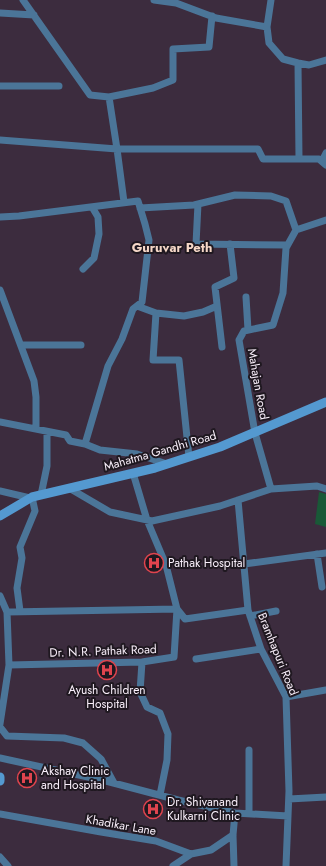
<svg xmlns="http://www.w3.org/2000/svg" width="326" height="866" font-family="Jost,sans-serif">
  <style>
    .green { fill: #195937 }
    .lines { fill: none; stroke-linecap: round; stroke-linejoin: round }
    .street { stroke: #4b7598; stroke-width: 7 }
    .secondary { stroke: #5499d0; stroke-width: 9 }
    .labels { text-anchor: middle; stroke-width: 4; stroke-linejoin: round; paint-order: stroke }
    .street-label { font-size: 12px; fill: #faf0fb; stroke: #1f1820 }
    .poi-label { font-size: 12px; fill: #faf0fb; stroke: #1f1820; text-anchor: start }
    .neighbourhood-label { font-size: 13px; font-weight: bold; fill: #f6d8c8; stroke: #1f1820 }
  </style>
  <rect width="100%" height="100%" fill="#3c2c3e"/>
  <path class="green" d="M319,492L326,494V527L315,524Z"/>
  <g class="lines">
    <path class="street" d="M23,0L90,95L109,97L153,88L173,80V49L209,47L212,16
      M154,0L176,3L216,18L267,27L269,43L283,59L298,63L309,65L326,60
      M0,13L34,15
      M267,27L271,0
      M298,63L299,159
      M0,86H59
      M109,97L117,149L124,202
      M0,140L117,149H258L263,159H319L326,165
      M322,161L326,153
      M198,204L196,244L287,245
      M140,208L194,205L235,195L271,196L286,201L296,230
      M0,217L19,216L138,201L145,224L149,240L142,302L133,309L122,339L108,366L85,444
      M83,269L94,258L99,234L98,217L92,207
      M0,290L34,381L36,397V429
      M246,297L248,330
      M137,306L156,313L184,316L203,312L217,306
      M156,313L153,360H179L189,457
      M21,345H81
      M222,347L215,287L234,278L230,244
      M0,422L66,435L70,441L85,444L100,450L137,454L167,464
      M69,488L110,512L152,521L220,506L271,489L317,486L326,489
      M271,489L255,433L239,340L244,331L273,325L283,293L286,248L296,230L326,220
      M0,491L30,498
      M41,495L47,466V432
      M238,500L248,610L261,649L286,697L289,791L286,866
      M317,554L322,587
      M244,564L326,553
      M0,596L7,612L177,609L185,619L248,610
      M20,611L17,588L22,558L20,547L35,511L32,497
      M250,616L276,611
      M196,659L261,649
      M142,662L140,692L147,707L160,713L168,734L167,760L160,795
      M9,665L142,662L174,657L177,609L166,565L147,520L133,473
      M286,697L326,690
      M0,724L9,665L7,612
      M0,727L7,736L64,738L83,743L101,759L114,783
      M0,758L102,780L178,800L235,813L288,816
      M289,799L326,797
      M249,813V750
      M0,814L101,832L156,841L191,854L211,850L233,835
      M0,857L8,866
      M173,866L191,854
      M234,866L233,835L235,813"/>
    <path class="secondary" d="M0,516L32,497L155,468L220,447L326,402
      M0,777V781"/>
  </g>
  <defs>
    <symbol id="hospital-ring" viewBox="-11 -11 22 22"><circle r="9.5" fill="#1f1820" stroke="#e0444e" stroke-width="1.5"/><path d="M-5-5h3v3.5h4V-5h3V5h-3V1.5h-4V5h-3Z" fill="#e0444e"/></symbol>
  </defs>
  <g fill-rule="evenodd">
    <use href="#hospital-ring" x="143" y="552" width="22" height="22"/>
    <use href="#hospital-ring" x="96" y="659" width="22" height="22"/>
    <use href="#hospital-ring" x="16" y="767" width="22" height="22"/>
    <use href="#hospital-ring" x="142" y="798" width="22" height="22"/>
  </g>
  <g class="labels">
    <g class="street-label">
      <text transform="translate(258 384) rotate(80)" y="4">Mahajan Road</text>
      <text transform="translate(160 451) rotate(-16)" y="4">Mahatma Gandhi Road</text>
      <text transform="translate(103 651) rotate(-2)" y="4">Dr. N.R. Pathak Road</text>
      <text transform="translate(278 654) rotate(68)" y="4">Bramhapuri Road</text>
      <text transform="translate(121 825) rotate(10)" y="4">Khadikar Lane</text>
    </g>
    <g class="poi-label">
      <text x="168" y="567">Pathak Hospital</text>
      <text x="107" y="694" text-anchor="middle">Ayush Children<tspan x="107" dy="14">Hospital</tspan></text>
      <text x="41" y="775">Akshay Clinic<tspan x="41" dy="14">and Hospital</tspan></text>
      <text x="167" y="806">Dr. Shivanand<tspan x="167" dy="14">Kulkarni Clinic</tspan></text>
    </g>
    <g class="neighbourhood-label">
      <text x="172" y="252">Guruvar Peth</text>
    </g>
  </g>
</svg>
